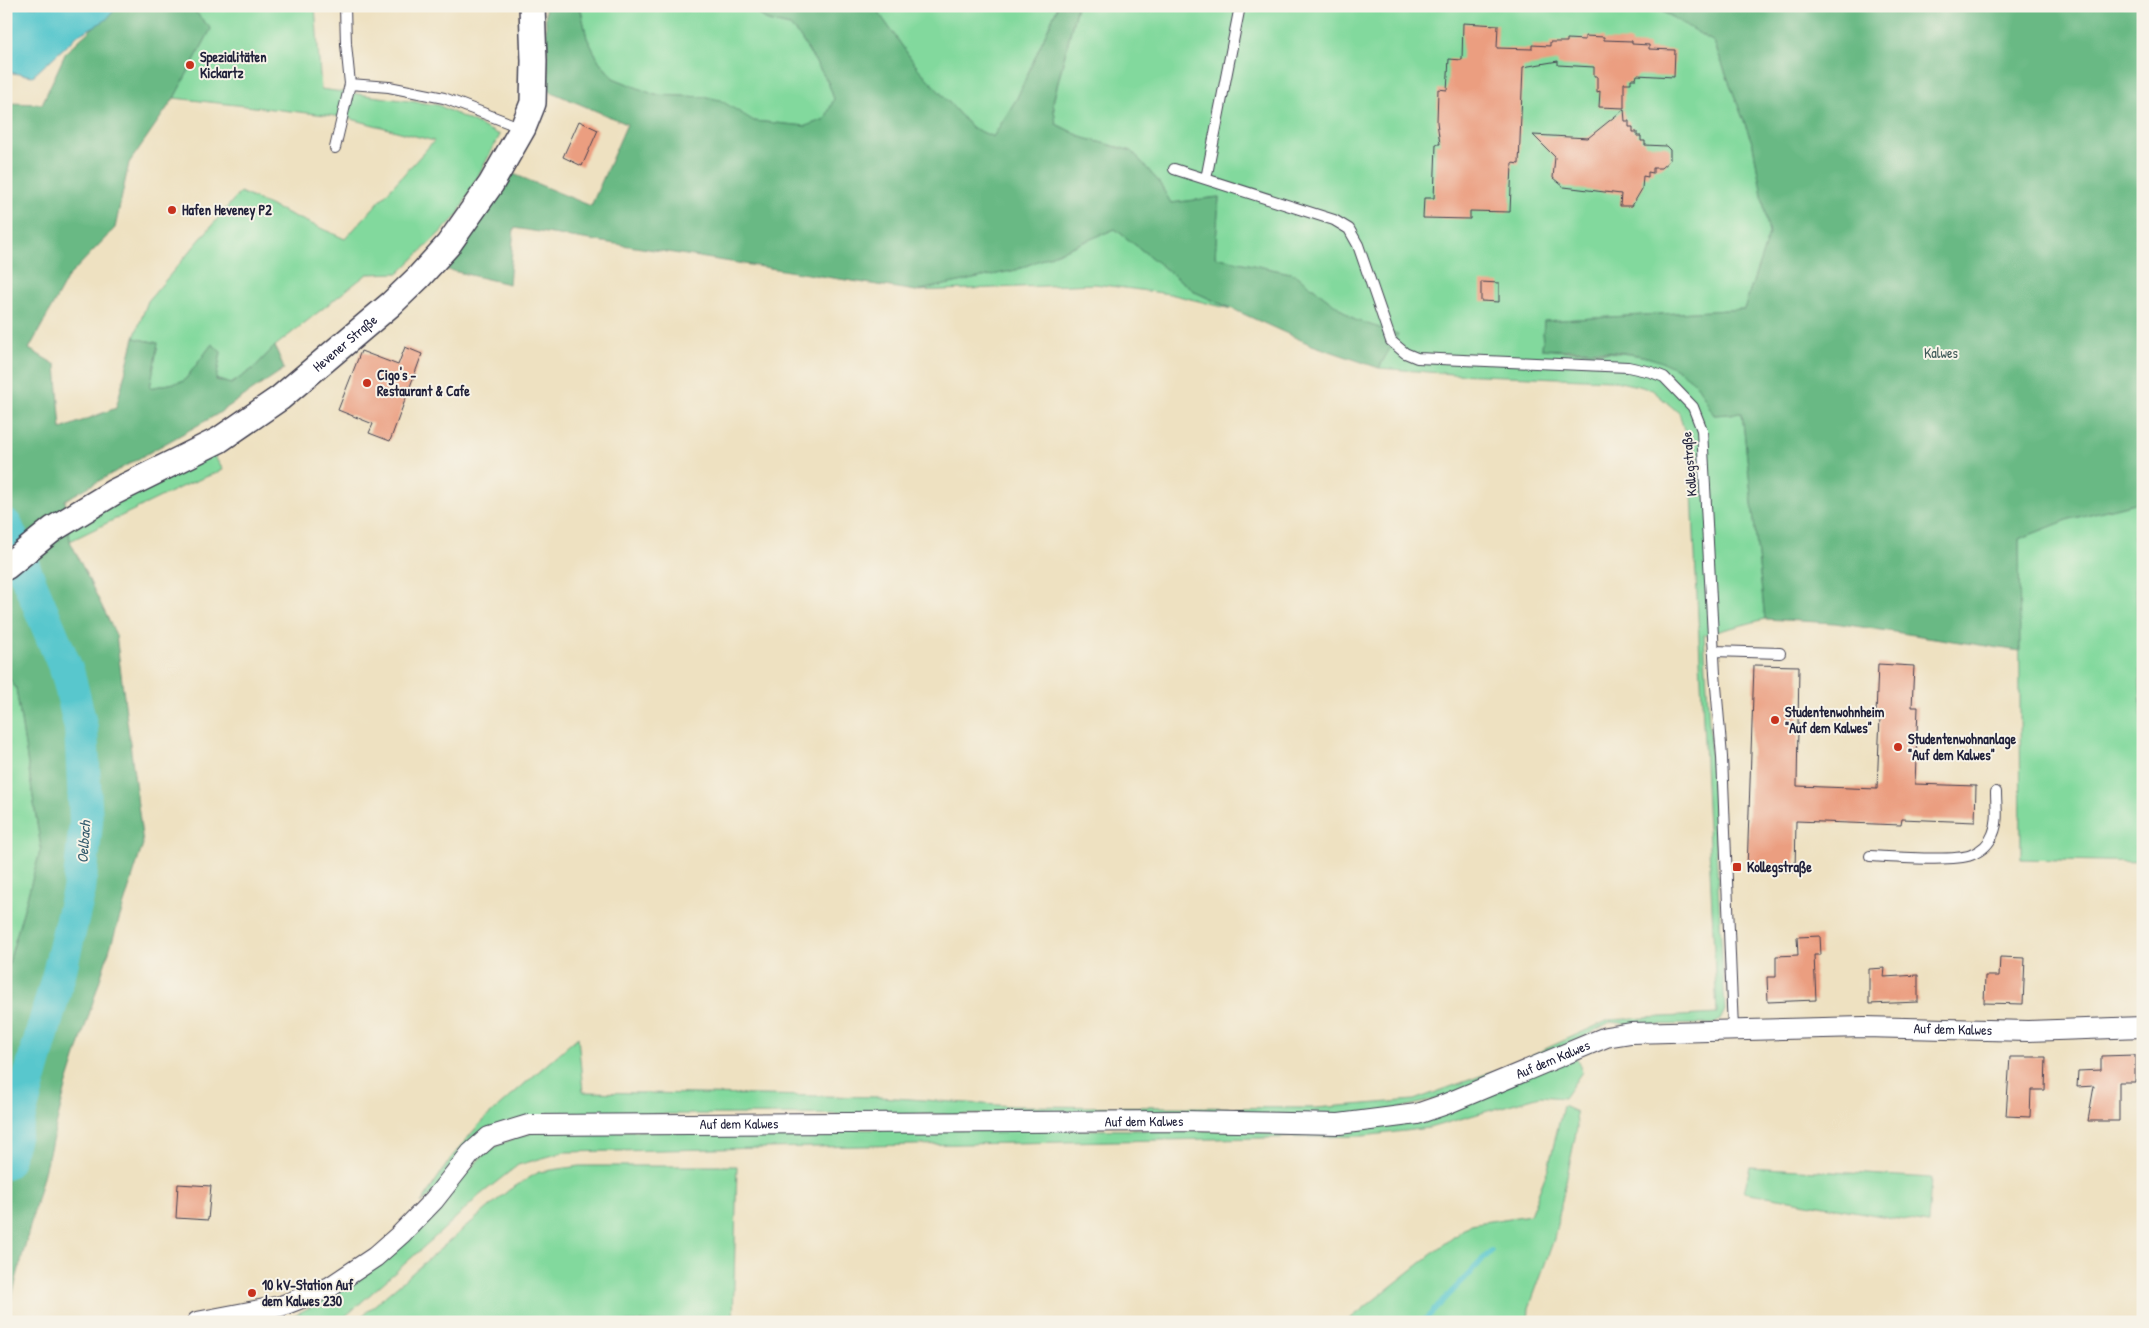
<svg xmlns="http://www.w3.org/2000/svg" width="2149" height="1328" font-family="'Patrick Hand',sans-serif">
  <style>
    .green { fill: #82d99d; stroke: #527e6c }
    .forest { fill: #69b984; stroke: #466e60 }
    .water { fill: #59c7cd; stroke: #3e7484 }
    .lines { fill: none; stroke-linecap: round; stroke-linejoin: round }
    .stream { stroke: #59c7cd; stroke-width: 5.5 }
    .river { stroke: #59c7cd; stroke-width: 34 }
    .building { fill: #eb9e80 }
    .service-casing { stroke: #413f4f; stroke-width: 12 }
    .minor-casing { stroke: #413f4f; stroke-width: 22 }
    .tertiary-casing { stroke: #413f4f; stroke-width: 28 }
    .service { stroke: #fff; stroke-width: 10 }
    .minor { stroke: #fff; stroke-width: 20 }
    .tertiary { stroke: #fff; stroke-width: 25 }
    .poi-dot { fill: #c8321e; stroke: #f7f3e8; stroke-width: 2 }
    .labels { text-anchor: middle; stroke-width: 4; stroke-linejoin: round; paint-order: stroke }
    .poi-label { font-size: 14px; font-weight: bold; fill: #22223b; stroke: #f7f3e8; text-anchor: start }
    .street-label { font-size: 14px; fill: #22223b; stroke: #f7f3e8 }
    .park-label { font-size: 14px; fill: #3f5958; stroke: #f7f3e8 }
    .water-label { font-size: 15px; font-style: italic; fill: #355c6e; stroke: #f7f3e8 }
  </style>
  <rect width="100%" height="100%" fill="#f7f3e8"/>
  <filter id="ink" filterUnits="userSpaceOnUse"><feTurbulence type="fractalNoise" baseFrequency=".02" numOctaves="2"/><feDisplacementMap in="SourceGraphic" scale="10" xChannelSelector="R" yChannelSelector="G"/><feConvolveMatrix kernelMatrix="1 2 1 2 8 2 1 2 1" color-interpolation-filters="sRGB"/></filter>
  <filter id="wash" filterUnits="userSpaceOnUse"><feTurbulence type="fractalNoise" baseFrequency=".0096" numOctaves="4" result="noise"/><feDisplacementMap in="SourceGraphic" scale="20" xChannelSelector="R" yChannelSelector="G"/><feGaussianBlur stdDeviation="1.12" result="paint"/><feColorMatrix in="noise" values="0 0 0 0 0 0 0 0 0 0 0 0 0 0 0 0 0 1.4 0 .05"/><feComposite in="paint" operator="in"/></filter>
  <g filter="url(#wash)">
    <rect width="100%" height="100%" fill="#eee1c1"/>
    <path class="green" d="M190,6H315L321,89L438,105L500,135L457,216L399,273L367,274L275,346L254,368L231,384L216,379L221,352L212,344L184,381L150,388L158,343L134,338L148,301L240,192L345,239L434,141L344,117L174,98L211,29Z
      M580,6H748L768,21L790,26L800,37L828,82L834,99L825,119L806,126L754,121L707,97L655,95L613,78L599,61L587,38Z
      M874,6H1058L1017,98L993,137L971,127L917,67Z
      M1077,6H1435L1438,9L1445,6H1653L1714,42L1753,145L1769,234L1744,309L1544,321L1542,349C1593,356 1649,343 1691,379C1701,387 1707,404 1714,415L1742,413L1765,619L1704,635L1725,1010L1720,1020L1714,1024L1640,1025L1610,1022L1580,1039L1446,1097L1384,1112L1321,1115L580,1114L530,1117L421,1203L451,1158L481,1122L578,1037L583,1092L880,1097L1012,1106L1316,1108L1414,1100L1508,1066L1609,1020L1717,1014L1690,450L1679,413L1651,389L1611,380L1453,374L1379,368L1397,334L1355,320L1295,274L1215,257L1219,197L1171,203L1158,181L1132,151L1084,138L1056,124L1053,103Z
      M1115,229L1195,292L1231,309L1170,294L1095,284L916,291L1016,270Z
      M212,452L223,470L181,487L70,541L69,529Z
      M2143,501V532L2134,535L2143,753V862L2021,859L2019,539L2070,519Z
      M6,674L16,688L41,848L6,973Z
      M1577,1058L1582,1072L1564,1098L1540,1096L1429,1128L1363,1136L564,1152L518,1165L480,1195L444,1229L339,1322H292L293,1316L318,1303L359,1278L472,1167C492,1144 509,1140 537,1131L963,1129L1341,1131Z
      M1563,1106L1576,1112L1577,1128L1554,1239L1529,1308L1528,1322H1346L1470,1224L1530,1215L1548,1169Z
      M579,1166H737L733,1322H355L509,1190L539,1172Z
      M1750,1167L1931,1178L1928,1224L1744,1192Z"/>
    <path class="forest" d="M117,6H190L211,29L174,98L129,163L115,228L68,277L29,349L56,365L61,429L116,408L134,338L158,343L150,388L184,381L212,344L221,352L216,380L231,384L254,368L275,346L284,369L216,415L65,500L70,541L116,635L143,844L66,1087L9,1308L6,1309V973L41,848L16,688L6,674V103L42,104L66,52Z
      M545,6H580L587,38L599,61L613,78L655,95L707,97L720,100L754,121L806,126L825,119L834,99L828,82L800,37L790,26L768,21L748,6H874L917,67L971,127L993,137L1017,98L1058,6H1077L1053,102L1056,124L1084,138L1132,151L1158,181L1171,203L1219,197L1215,257L1295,274L1355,320L1398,334L1379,368L1312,345L1195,292L1115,229L1016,270L916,291L514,228L509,284L440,268L511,173L591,206L627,124L549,91Z
      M1653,6H2143V501L2070,519L2019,539L2020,651L1835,623L1765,619L1742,413L1714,415C1707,404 1701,387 1691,379C1651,345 1591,352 1542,349L1544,321L1744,309L1769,234L1753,145L1714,42Z"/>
    <path class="water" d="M6,6H118L106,20L78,35L33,76L6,72Z"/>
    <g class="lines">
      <path class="stream" d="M1423,1322L1491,1251"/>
      <path class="river" d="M6,526L68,674L81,728L86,822L79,890L59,974L6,1162"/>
    </g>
    <g id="blocks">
      <path class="building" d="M1463,23L1498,25L1497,48L1532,49V45L1550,46V42H1567V39L1585,40V36L1604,37V40L1632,41V44L1649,45V49L1675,50L1674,77L1637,75L1636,79H1631V83H1624V108L1599,107L1600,91L1597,92V76H1594V67L1558,65V61L1523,67L1519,164L1512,163L1510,212L1470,211V219L1423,218L1424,198H1434L1436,144H1440L1437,122L1438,89L1447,90L1449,59L1462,60Z
        M1624,109L1625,121H1629V127H1633V132H1637V136H1641V141H1645V145L1666,146L1670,150V160L1661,168H1653V173L1648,172V177L1643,176L1642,189L1632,206H1620L1621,194L1564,187L1553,178L1555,157L1533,135L1588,138Z
        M579,121L598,130L582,166L563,157Z
        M1481,282L1499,283V302L1481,301Z
        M405,347L422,354L390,441L369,433L373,424L338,410L361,351L398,365Z
        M1878,664L1914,666L1912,707H1918L1915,784L1976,786L1975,822L1902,819L1901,825L1796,821L1795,872L1747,870L1754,665L1799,666L1797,786L1877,789L1880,716L1876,715Z
        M1820,936L1821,955H1814L1816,1000L1768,1002L1767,977H1776V956L1798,955L1797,937Z
        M2000,957L2025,958L2023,1004L1984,1003L1985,976H1999Z
        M1885,968L1884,977L1918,975V1002L1869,1004V969Z
        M2135,1055V1082H2119V1121H2088L2094,1086L2077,1087L2078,1071L2101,1070V1056Z
        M2010,1057H2046L2045,1090H2031L2030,1117L2006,1116Z
        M178,1184L211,1186L208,1220L176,1218Z"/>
    </g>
  </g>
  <g filter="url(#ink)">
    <use href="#blocks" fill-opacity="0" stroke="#413f4f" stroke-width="1"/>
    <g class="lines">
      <defs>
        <path id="service" d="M350,84L389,87L444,98L522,128
          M335,148L350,84L346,44L345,6
          M1174,169L1334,220L1349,229L1358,245L1391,341L1405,353L1417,358L1628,367L1651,372L1664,377L1693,407L1702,430L1715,674L1722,757L1733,1029
          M1206,179L1240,6
          M1713,651L1780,653
          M1870,856C1892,857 1954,862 1971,855C1981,851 1989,845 1993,834C1999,821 1996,806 1996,792"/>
        <g id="minor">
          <path id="s1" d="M197,1322L281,1306L330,1287L375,1257L401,1234L434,1200L471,1153L489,1137L528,1125L1182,1121L1339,1124L1417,1114L1446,1104L1606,1037L1631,1033L1864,1027L2028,1031L2143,1027"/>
        </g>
        <g id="tertiary">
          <path id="s2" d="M6,567L53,529L114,492L219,440L280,398L391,304L418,278L448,245L491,184L523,128L533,103L534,61L532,6"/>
        </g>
      </defs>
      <use href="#service" class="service-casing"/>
      <use href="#minor" class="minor-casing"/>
      <use href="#tertiary" class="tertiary-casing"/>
      <use href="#service" class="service"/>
      <use href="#minor" class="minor"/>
      <use href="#tertiary" class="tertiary"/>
    </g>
  </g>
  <g class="poi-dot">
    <circle cx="190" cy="65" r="5"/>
    <circle cx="172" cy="210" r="5"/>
    <circle cx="367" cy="383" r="5"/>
    <circle cx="1775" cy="720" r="5"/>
    <circle cx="1898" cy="747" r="5"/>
    <rect x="1732" y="862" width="10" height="10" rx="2.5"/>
    <circle cx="252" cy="1293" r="5"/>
  </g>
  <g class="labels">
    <g class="poi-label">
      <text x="200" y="62">Spezialitäten<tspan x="200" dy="16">Kickartz</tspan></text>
      <text x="182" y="215">Hafen Heveney P2</text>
      <text x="377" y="380">Cigo's -<tspan x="377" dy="16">Restaurant &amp; Cafe</tspan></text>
      <text x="1785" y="717">Studentenwohnheim<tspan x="1785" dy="16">"Auf dem Kalwes"</tspan></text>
      <text x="1908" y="744">Studentenwohnanlage<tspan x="1908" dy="16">"Auf dem Kalwes"</tspan></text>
      <text x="1747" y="872">Kollegstraße</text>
      <text x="262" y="1290">10 kV-Station Auf<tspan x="262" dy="16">dem Kalwes 230</tspan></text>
    </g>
    <g class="street-label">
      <text dy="5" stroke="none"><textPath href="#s2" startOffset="408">Hevener Straße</textPath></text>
      <text transform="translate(1689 464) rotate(-95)" y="5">Kollegstraße</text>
      <text dy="5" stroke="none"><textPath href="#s1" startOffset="1840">Auf dem Kalwes</textPath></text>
      <text dy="5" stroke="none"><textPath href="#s1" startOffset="1435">Auf dem Kalwes</textPath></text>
      <text dy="5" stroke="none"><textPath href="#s1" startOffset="1015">Auf dem Kalwes</textPath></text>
      <text dy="5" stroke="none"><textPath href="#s1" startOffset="610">Auf dem Kalwes</textPath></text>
    </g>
    <g class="park-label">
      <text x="1941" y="358">Kalwes</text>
    </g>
    <g class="water-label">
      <text transform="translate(84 842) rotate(-86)" y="5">Oelbach</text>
    </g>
  </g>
  <rect width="2149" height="1328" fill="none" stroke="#f7f3e8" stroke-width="25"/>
</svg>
